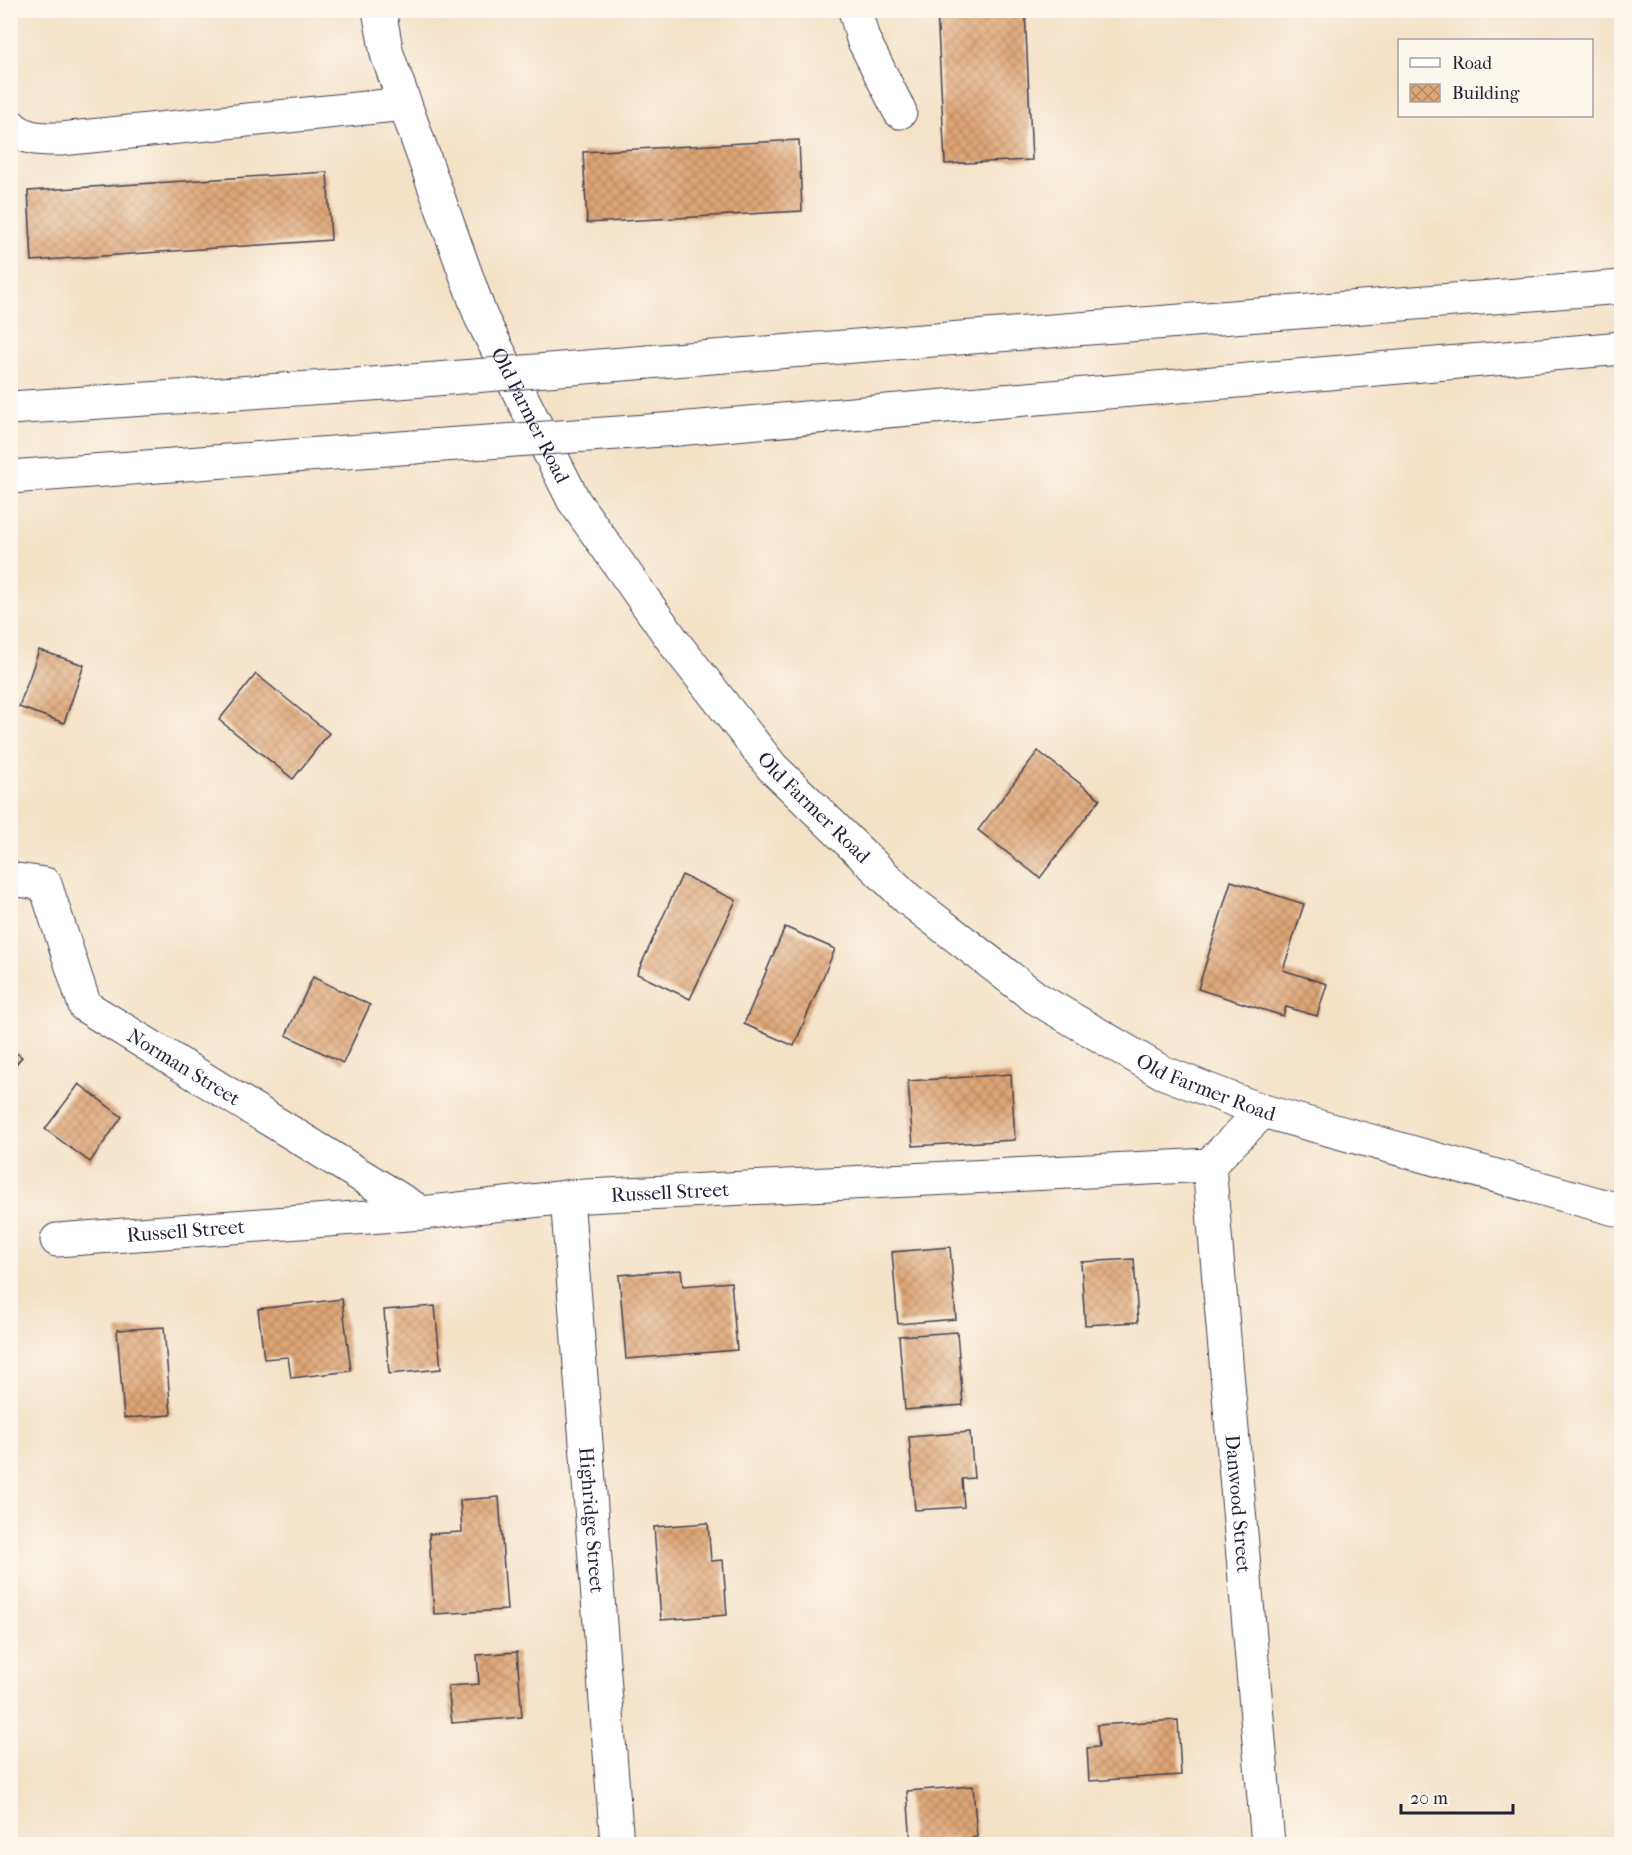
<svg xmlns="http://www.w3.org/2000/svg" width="1632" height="1855" font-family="'IM FELL French Canon',serif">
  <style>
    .building { fill: url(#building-cross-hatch) }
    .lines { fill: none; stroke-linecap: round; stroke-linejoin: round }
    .minor-casing { stroke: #423f50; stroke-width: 35 }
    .highway-casing { stroke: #423f50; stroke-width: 35 }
    .minor { stroke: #fff; stroke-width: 33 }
    .highway { stroke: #fff; stroke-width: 33 }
    .highway-bridge-casing { stroke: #423f50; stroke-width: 35; stroke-linecap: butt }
    .highway-bridge { stroke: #fff; stroke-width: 33 }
    .labels { text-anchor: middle; stroke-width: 4.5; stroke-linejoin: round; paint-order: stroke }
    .street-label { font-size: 20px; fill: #22223b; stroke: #fbf7ec }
  </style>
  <defs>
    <pattern id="building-cross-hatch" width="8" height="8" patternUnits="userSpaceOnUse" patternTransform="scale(1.5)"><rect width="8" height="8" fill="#dfa575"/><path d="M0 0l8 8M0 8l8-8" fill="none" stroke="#b48661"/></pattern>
  </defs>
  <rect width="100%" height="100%" fill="#fbf7ec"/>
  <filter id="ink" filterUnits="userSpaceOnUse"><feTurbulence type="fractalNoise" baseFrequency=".0167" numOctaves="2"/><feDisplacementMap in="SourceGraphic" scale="12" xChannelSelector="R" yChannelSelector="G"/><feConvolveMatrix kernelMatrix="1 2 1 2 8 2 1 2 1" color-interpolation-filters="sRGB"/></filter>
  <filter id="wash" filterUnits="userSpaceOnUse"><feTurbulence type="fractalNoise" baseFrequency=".008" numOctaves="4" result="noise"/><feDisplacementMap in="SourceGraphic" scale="24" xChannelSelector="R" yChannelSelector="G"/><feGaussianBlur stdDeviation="1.35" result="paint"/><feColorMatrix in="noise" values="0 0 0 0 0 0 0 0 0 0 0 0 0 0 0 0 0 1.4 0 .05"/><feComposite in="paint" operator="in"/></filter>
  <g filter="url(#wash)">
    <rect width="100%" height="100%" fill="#f4e2c7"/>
    <g id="blocks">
      <path class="building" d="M937,10H1025L1032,160L945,164Z
        M799,140L802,211L587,223L583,152Z
        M327,172L331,240L32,261L28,191Z
        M39,650L84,665L64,723L19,707Z
        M256,674L329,733L293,779L219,720Z
        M1038,751L1100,799L1040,878L978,830Z
        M682,875L736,900L690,999L637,974Z
        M1231,881L1304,904L1283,970L1327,984L1317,1016L1286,1007L1283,1016L1198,989Z
        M785,927L835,949L794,1046L744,1024Z
        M313,977L370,1005L343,1063L286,1035Z
        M10,1048L22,1057L10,1071Z
        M1011,1074L1015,1140L913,1146L908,1081Z
        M79,1084L122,1117L90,1162L45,1129Z
        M950,1247L956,1319L898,1324L892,1252Z
        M1134,1259L1138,1322L1085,1325L1081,1262Z
        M681,1270L683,1286L731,1282L737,1350L626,1359L619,1275Z
        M342,1299L351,1371L291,1378L288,1357L264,1359L258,1309Z
        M435,1306L441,1369L389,1374L384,1310Z
        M164,1327L171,1415L124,1418L117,1330Z
        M957,1332L963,1405L905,1410L899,1336Z
        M970,1432L974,1478L962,1479L964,1507L915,1510L909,1437Z
        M499,1497L507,1610L434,1614L429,1534L462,1532L460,1500Z
        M708,1523L711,1561L723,1560L727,1615L661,1620L654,1527Z
        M517,1652L522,1717L452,1723L448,1686L479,1684L477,1655Z
        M1178,1720L1181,1775L1089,1781L1087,1748L1099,1747L1097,1725Z
        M973,1786L977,1837L911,1843L907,1791Z"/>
    </g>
  </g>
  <g filter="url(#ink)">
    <use href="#blocks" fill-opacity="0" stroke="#423f50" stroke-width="1.5"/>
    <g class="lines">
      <defs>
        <g id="minor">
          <path id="s1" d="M379,10L387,54L481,317L574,501L676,645L772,767L908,899L1036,998L1162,1072L1263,1111L1622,1211"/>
          <path d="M855,10L863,39L900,112"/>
          <path d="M10,125C24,140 42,139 61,139L405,104"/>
          <path id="s2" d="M10,879L45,884L85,1006L422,1213"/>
          <path id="s3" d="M1209,1165L1268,1844"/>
          <path id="s4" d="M567,1197L617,1844"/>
          <path id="s5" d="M57,1240L422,1213L567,1197L1209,1165L1263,1111"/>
        </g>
        <path id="highway" d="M648,362L1622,287
          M10,408L386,383
          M677,429L1622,348
          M10,477L414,447"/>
      </defs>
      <use href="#minor" class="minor-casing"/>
      <use href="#highway" class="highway-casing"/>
      <use href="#minor" class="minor"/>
      <use href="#highway" class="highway"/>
      <defs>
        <path id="highway-bridge" d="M386,383L648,362
          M414,447L677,429"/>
      </defs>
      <use href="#highway-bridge" class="highway-bridge-casing"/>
      <use href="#highway-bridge" class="highway-bridge"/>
    </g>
  </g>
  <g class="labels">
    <g class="street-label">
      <text dy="7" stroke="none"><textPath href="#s1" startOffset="434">Old Farmer Road</textPath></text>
      <text dy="7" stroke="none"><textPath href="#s1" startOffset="920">Old Farmer Road</textPath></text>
      <text dy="7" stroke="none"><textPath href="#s2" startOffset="280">Norman Street</textPath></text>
      <text dy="7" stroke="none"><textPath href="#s1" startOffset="1406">Old Farmer Road</textPath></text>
      <text dy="7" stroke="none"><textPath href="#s5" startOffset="615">Russell Street</textPath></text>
      <text dy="7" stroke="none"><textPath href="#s5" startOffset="129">Russell Street</textPath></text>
      <text dy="7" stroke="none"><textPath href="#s3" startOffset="340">Danwood Street</textPath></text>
      <text dy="7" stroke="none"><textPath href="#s4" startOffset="324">Highridge Street</textPath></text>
    </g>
  </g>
  <rect width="1632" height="1855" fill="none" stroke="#fbf7ec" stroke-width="36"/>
  <rect x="1398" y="39" width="195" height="78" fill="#fbf7ec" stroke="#a4a2a5" stroke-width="1.5"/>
  <rect x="1410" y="58" width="30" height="9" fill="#ffffff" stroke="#a4a2a5" stroke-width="1.5"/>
  <text x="1452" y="69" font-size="18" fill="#22223b">Road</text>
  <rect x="1410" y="84" width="30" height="18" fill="url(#building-cross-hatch)" stroke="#a4a2a5" stroke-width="1.5"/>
  <text x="1452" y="99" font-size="18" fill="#22223b">Building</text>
  <path d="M1401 1804v9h112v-9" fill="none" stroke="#22223b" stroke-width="3"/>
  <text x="1410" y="1804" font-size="18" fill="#22223b" stroke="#fbf7ec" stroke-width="4.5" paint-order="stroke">20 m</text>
</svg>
